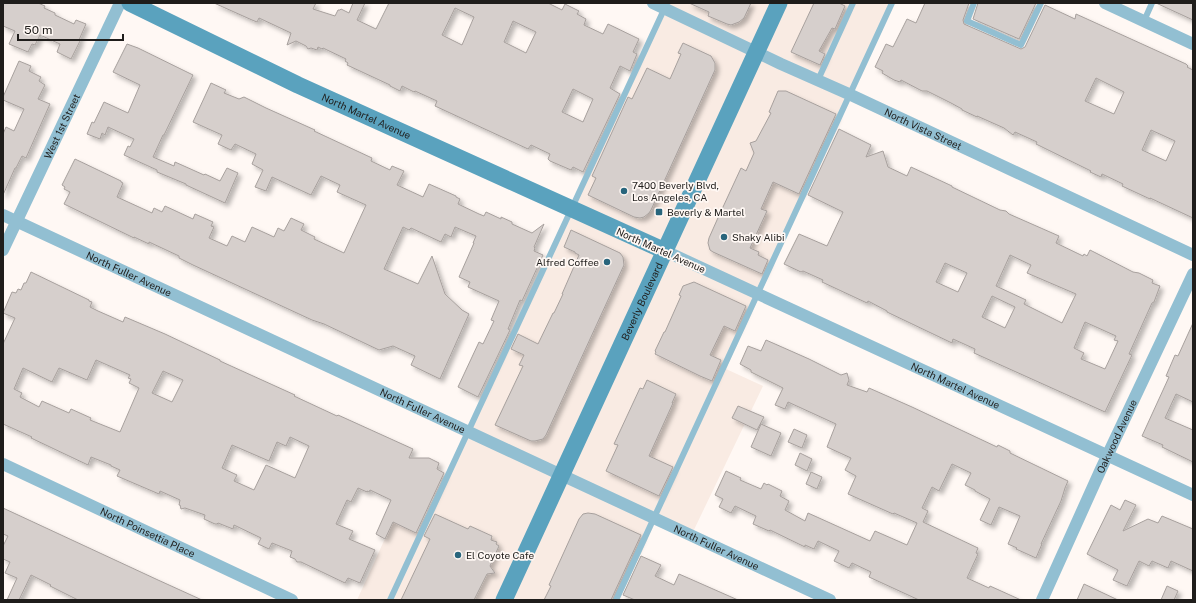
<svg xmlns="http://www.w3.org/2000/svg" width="1196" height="603" font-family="'Public Sans',sans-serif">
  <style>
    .built { fill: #f9ebe3 }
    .building { fill: #d6cfcc; stroke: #a7a09d; fill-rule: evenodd; filter: url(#shadow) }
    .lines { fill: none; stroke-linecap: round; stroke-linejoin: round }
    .lane { stroke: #92bfd2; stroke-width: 6 }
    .street { stroke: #92bfd2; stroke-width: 12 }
    .secondary { stroke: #5aa2be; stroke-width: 17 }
    .poi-dot { fill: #28657c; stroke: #fff8f4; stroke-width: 1.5 }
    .labels { text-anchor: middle; stroke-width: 3.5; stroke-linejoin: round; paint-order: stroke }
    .street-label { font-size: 10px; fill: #1f1d1b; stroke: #fff8f4 }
    .poi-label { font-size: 10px; fill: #1f1d1b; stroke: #fff8f4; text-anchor: start }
  </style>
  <defs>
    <filter id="shadow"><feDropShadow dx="3.5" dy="3.5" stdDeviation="2" flood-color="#0004"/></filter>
  </defs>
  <rect width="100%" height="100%" fill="#fff8f4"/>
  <path class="built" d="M668,3H894L726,369L763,386L691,536L656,521L619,600H357L393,521L419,533Z"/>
  <path class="building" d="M3,3H38L45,6L44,8L55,13V15L74,24L76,20L86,24L79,40L80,41L71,59L57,52L60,44L40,35L35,45L32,44L28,52L9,44L15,31L3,26Z
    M214,3H316L313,9L335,16L338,10H340L341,9L349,13L353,3H365L357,20L376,29L389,3H548L562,10L565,4L579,11L577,14L586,19L584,25L603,34L608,24L639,39L633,52L637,54L630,71L620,66L610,88L620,94L583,172L573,167L571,170L550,161L548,159L550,154L531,145L528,149L435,106L437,101L415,91L414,92L402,86L400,91L390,86V85L347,65L348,63L345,61L346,59L323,48L322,49L318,47L317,50L311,48L308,49L306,46L296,41L287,45L291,33L259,18L257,22L252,20ZM455,8L474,17L462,45L442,35ZM513,21L536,32L526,53L504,42ZM573,89L593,99L583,122L562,112Z
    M689,3H751L744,18L739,22L731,25L727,24L708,16L709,12Z
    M814,3H839L845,6L835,29L832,28L819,51L825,54L820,65L791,52Z
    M925,3H969L963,20L964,24L1021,49L1025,47L1045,5L1075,19L1076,14L1186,64L1188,66L1187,67L1193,70V218L1150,198V199L1122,186L1123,184L1102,174L1101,177L1090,172L1091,171L1036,144L1037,142L1015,132L1013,135L1004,128L977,116V117L962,110V109L951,103L927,91H922L901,80L900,82L894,80L882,73L883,71L875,67L886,44L893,47L907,19L916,23ZM1096,78L1124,92L1114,114L1085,101ZM1151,130L1175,141L1166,161L1142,150Z
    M978,3H1036L1019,39L973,19Z
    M1156,3H1193V20Z
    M683,43L711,56L715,63V70L651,210L649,213L644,217L640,218L634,217L588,195L596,178L592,176L628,97L632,99L647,68L670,79L681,54L678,53Z
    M127,44L138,48L193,75L164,135H163L153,157L174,166L175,162L204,175L205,174L220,181L227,168L238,173L225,203L186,185V184L157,172V170L124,155L128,146L130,147L134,139L108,127L105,135L102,133L100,139L87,134L92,122L94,123L104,102L128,113L140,85L113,72Z
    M19,61L31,66L29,71L41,77L39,81L45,85L38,99L50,104L26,158L22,156L16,168H15L3,195V134L6,127L14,131L24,109L3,100V97Z
    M211,83L226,90L224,93L239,99L244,97L266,108L315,130L314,131L372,158L371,161L390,170L392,166L404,171L397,185L423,197L429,184L456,196V197L460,199L458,204L479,214L484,216L486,212L501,219V217L512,222V224L532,233L544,224L534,247L535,248L534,251L543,255L522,301L520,300L508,329L510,330L478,397L458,387L479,342L483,344L494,321L491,320L499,301L468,287L470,282L459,277L474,243H473L476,236L455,227L451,237L445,234L441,242L411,228L409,230L403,227L384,269L418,284L432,256L445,294L462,310L469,314L440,379L411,365L415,356L393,346L379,350L324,324L312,320L193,265L179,258V256L149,242V244L134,237V238L64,204L70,192L64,189L65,187L62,185L75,159L121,181V182L123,183L117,197L152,213L154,208L162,212L165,206L193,219L195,214L213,222L211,226L214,227L209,238L227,246L232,236L245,242L252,227L274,237L278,228L284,231L291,218L304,224L301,230L315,237L314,239L344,253L366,205L337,192L340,185L321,176L311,195L272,177L266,191L255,187L263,170L252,164L256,154L235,144L231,150L218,144L222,135L193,122Z
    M778,91H786L836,114L799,194L773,182L761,209L767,211L750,248L759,252L758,255L768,260L762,274L713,252L710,250L708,243L709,238L717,220L741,168L746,171L754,153L750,143L756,141L771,113L769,112Z
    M839,129L871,145L866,157L883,151L888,167L907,176L911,167L952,186V187L1000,210L1006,211L1009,214L1059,236L1056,243L1083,256L1084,254L1087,256L1090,250L1133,272L1139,273L1153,280L1152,283L1160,286L1154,302L1152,303L1129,354L1132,355L1105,412L974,353L975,349L953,339L952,343L887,312V311L868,301L867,303L822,282L823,280L803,271L801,272L784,264L799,234L827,246L843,212L808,195ZM1010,255L1031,265L1027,273L1076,294L1062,323L1024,304L1026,300L996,286ZM945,263L967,273L958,292L936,282ZM992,296L1015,307L1005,328L982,317ZM1085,322L1116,336L1114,340L1118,341L1105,369L1081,359L1084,353L1074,348Z
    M571,230L620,253L623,257L624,265L546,435L543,439L535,441H531L495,425L523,366L519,365L524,355L511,349L518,334L538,344L553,313H554L563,294H562L579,255L575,253V252L564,247Z
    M31,272L89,300V301L92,302L90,307L98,311L123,322L125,317L165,334L220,360V361L295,395L294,396L337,416L338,415L413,449L409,458H429L439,463L437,469L444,473L416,533L393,522L385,539L376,534L391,500L370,490L369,492L367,491V492L358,488L351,502L347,500L336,524L353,531L349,539L375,550L360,583L348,578L345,583L301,562H297L295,559L290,557L292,551L272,543L269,549L258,544L261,538L234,525L233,529L218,523L217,524H215L204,519L205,515L185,508L181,509L180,505H179L180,500L160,491L159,494L117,476L120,470L111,466V465L91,457L88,465L31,438L32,437L3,424V344L15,318L3,313L12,292L16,293L18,289L21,290L24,283H26ZM96,360L130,375L128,378L131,379L129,383L139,388L120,432L90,420L91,418L71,409L69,413L42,401L39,407L20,397L22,393L14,389L23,368L52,382L59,368L87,380ZM163,371L183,380L172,402L152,393ZM290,437L309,446L295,478L266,465L254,490L234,481L237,475L222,468L232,445L269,461L277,442L286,446Z
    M694,282L746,306L735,331L724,326L710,355L721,360L712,381L700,376L655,354L656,352L655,351L664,332H665L681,296L679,295L683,286Z
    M1193,323V402L1176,394L1165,418L1193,430V462L1162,447L1163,445L1142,436L1169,377L1166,376L1175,355L1178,356Z
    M766,340L809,359L841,375L847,373L849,380L847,385L867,392L869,388L912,407L997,447L998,445L1010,451V453L1068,481L1065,488L1061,501L1041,544H1042L1036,558L1016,549L1017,548L1008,544L1020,516L999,507L991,525L980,520L990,499L975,491V490L965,485L971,473L952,464L939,491L932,487L922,508L928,511L923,522L978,548L976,553L978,554L967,578L989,588L990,586L1021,600H919L869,577L871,572L852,563L849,568L834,561L839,551L818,541L814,549L805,545V547L770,530L769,531L753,524L756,516L735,506L731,513L719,507L723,499L715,495L726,471L741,478L740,480L761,489L764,483L767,485L768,484L782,491L780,496L789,501L785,510L805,521L808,513L870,541L875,531L907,545L917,523L894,513L893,514L848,494L856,476L845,470L851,458L827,447L836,424L788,402L785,409L775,405L783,388L751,372V370L740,364L748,346L761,351Z
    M647,380L676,394L672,403H673L649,456L673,467L659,496L606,471L618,445L614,444L640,388L643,389Z
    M738,406L764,417L757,430L732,418Z
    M761,424L781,433L771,456L751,447Z
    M794,429L807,435L802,448L788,442Z
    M800,453L812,459L807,471L795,465Z
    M811,472L822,477L817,489L806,484Z
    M1125,500L1136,505L1123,531L1148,519L1158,523L1162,516L1193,529V571L1171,561L1168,568L1152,561L1149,566L1139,561L1127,586L1113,580L1118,570L1087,554L1111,505L1120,510Z
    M3,508L158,580L202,600H78L50,586L51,585L31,575L19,600H7L17,578L5,573L10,562L3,559V546L8,536L3,534Z
    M588,513L595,514L641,535L615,591L611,600H544L551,586L549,585L579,519L583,514Z
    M435,514L468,529L470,526L492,536L491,540L497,542L496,544L499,546L490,566L495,573L487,574L474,600H401L430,539L424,536Z
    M641,556L661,565L655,576L674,585L679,574L738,600H635L623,595Z
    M1084,584L1118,600H1077Z
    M1167,586L1178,591L1174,600H1161Z"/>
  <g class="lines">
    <path class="lane" d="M974,3L967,21L1021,45L1041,3
      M1144,21L1152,3
      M818,80L853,3
      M390,600L667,3
      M616,600L892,3"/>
    <g class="street">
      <path id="s1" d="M653,3L781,64L851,95L1193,255"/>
      <path d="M1105,3L1193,44"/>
      <path id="s2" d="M3,215L830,600"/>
      <path id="s3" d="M3,250L120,3"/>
      <path id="s4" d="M665,251L1193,495"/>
      <path id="s5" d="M3,464L292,600"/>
      <path id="s6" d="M1042,600L1101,469L1193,274"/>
    </g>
    <g class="secondary">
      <path id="s7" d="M130,3L298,85L665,251"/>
      <path id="s8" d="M504,600L779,3"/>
    </g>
  </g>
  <g class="poi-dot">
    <circle cx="624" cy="191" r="4"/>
    <rect x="655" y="208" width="8" height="8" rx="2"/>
    <circle cx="724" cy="237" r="4"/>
    <circle cx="607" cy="262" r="4"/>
    <circle cx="458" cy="555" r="4"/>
  </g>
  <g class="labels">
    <g class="street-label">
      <text dy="4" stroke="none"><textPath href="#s7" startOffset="262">North Martel Avenue</textPath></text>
      <text dy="4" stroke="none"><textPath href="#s3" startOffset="137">West 1st Street</textPath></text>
      <text dy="4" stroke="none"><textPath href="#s1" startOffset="298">North Vista Street</textPath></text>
      <text transform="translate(661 250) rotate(24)" y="4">North Martel Avenue</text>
      <text dy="4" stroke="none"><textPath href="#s2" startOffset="139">North Fuller Avenue</textPath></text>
      <text dy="4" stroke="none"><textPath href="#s8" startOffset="329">Beverly Boulevard</textPath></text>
      <text dy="4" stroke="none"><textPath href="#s4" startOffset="320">North Martel Avenue</textPath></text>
      <text dy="4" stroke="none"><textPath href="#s2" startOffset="463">North Fuller Avenue</textPath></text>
      <text dy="4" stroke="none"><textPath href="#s6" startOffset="180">Oakwood Avenue</textPath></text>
      <text dy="4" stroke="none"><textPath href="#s5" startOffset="160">North Poinsettia Place</textPath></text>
      <text dy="4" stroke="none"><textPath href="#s2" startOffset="787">North Fuller Avenue</textPath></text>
    </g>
    <g class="poi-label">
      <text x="632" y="189">7400 Beverly Blvd,<tspan x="632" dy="12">Los Angeles, CA</tspan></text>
      <text x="667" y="216">Beverly &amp; Martel</text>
      <text x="732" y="241">Shaky Alibi</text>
      <text x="599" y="266" text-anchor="end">Alfred Coffee</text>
      <text x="466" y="559">El Coyote Cafe</text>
    </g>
  </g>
  <rect width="1196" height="603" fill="none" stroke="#1f1d1b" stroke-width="8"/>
  <path d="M18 34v6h105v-6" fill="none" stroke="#1f1d1b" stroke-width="2"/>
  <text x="24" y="34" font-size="12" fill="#1f1d1b" stroke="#fff8f4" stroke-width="3" paint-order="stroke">50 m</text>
</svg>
